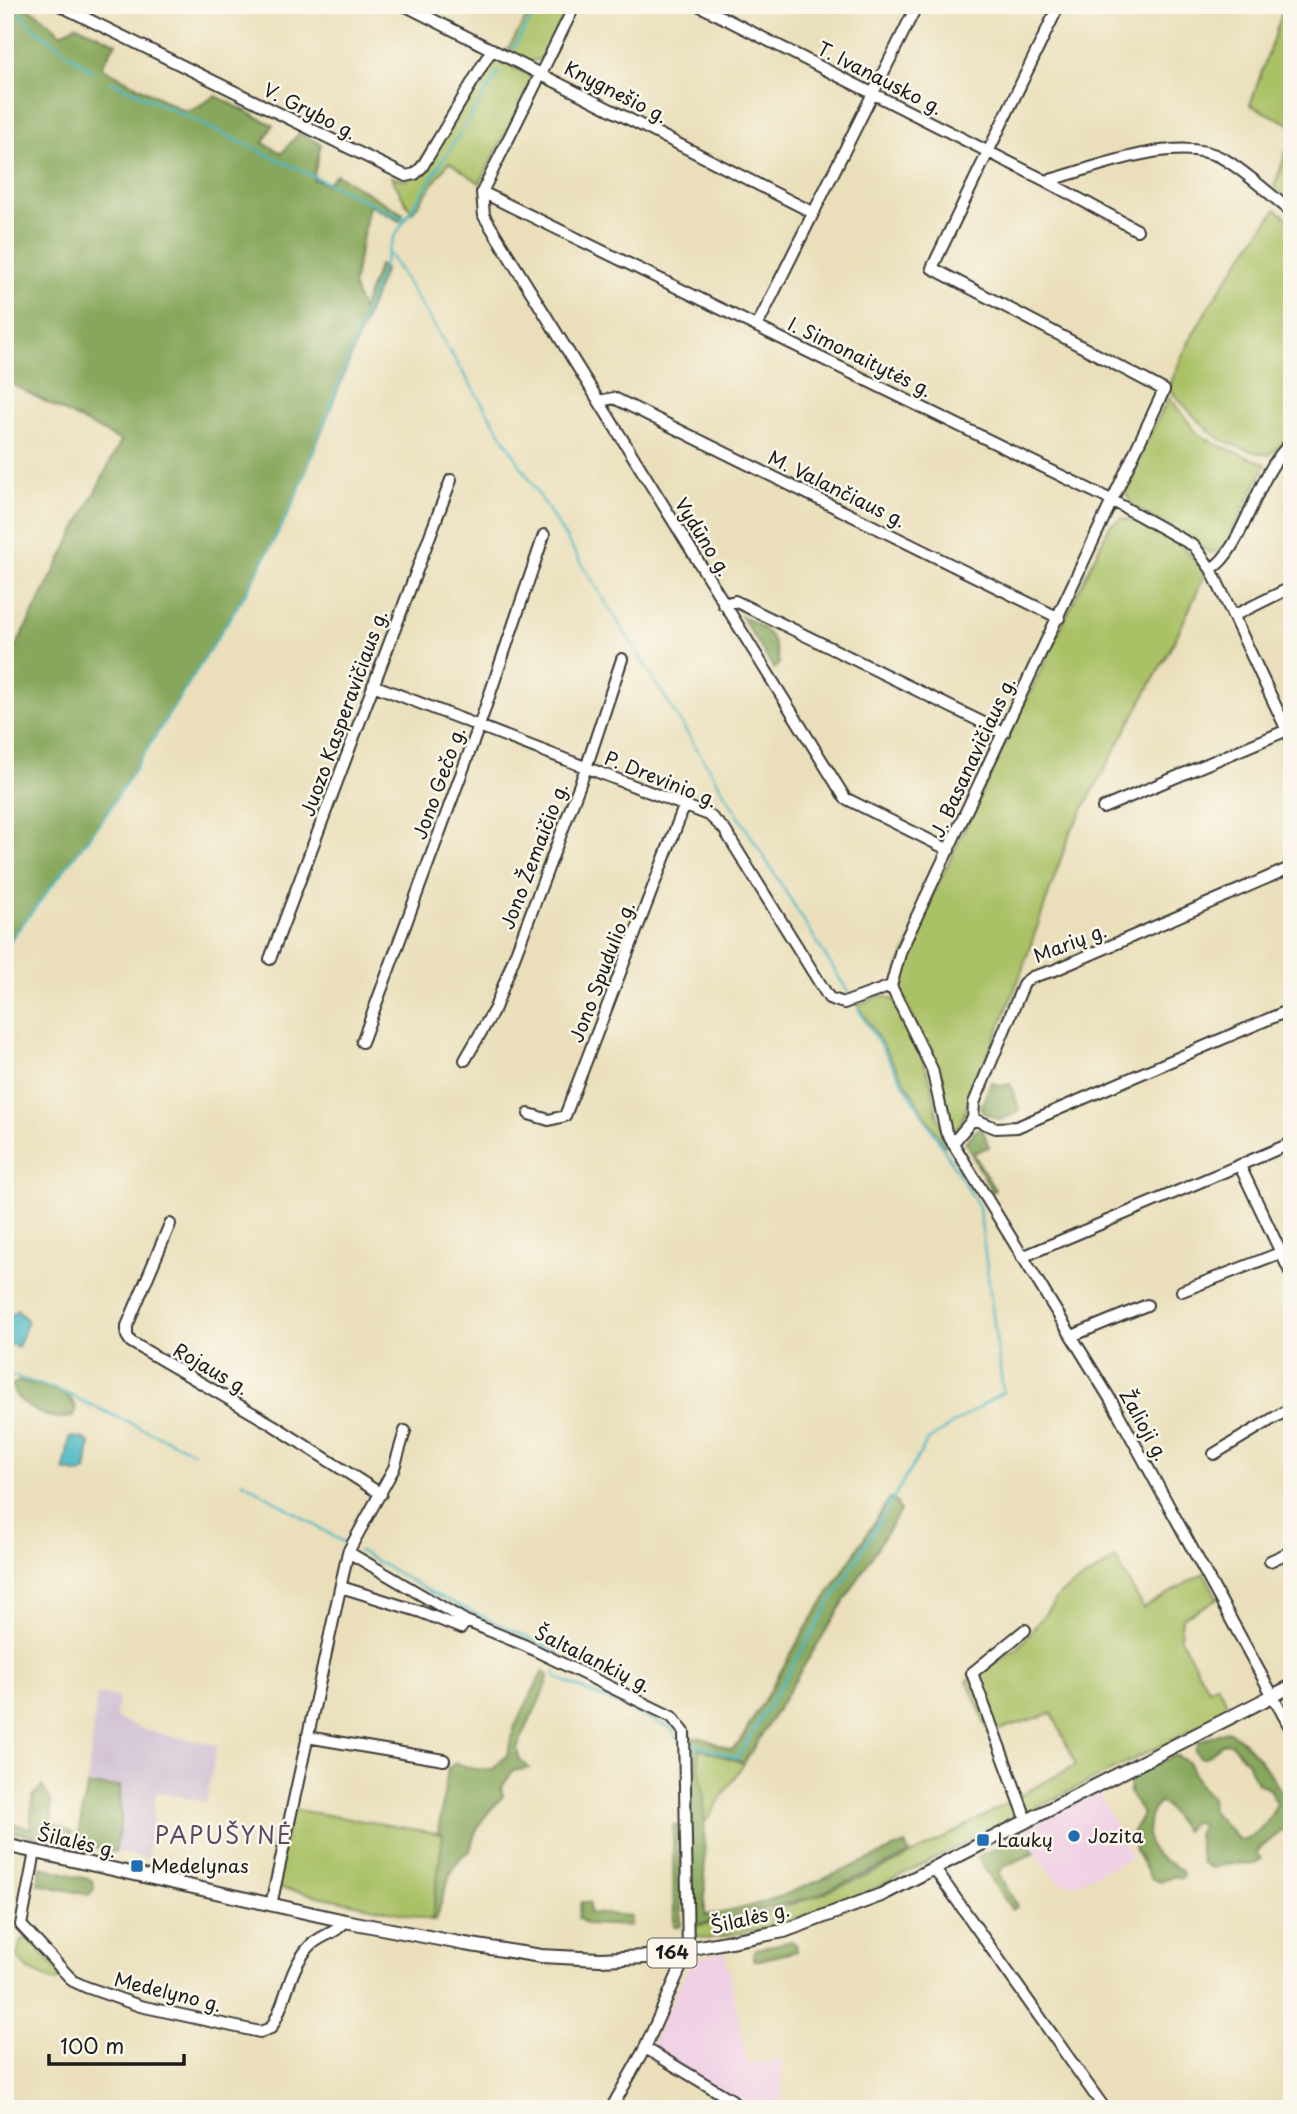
<svg xmlns="http://www.w3.org/2000/svg" width="1297" height="2114" font-family="'Playpen Sans',sans-serif">
  <style>
    .built { fill: #f0d0e5 }
    .industrial { fill: #cebed2 }
    .green { fill: #aac166; stroke: #636e41; stroke-width: 2 }
    .forest { fill: #87a75b; stroke: #52623c; stroke-width: 2 }
    .water { fill: #4ab8c3; stroke: #336a70; stroke-width: 2 }
    .lines { fill: none; stroke-linecap: round; stroke-linejoin: round }
    .stream { stroke: #4ab8c3; stroke-width: 2.5 }
    .minor-casing { stroke: #3b3934; stroke-width: 14 }
    .major-casing { stroke: #3b3934; stroke-width: 16 }
    .minor { stroke: #fff; stroke-width: 10 }
    .major { stroke: #fff; stroke-width: 12 }
    .poi-dot { fill: #1f6fb2; stroke: #fbf7ec; stroke-width: 2.5 }
    .labels { text-anchor: middle; stroke-width: 5; stroke-linejoin: round; paint-order: stroke }
    .shield { fill: #fbf7ec; stroke: #5f5e5a; stroke-width: 2 }
    .shield-label { font-size: 18px; font-weight: bold; fill: #1c1c1c }
    .street-label { font-size: 19px; fill: #1c1c1c; stroke: #fbf7ec }
    .poi-label { font-size: 19px; fill: #1c1c1c; stroke: #fbf7ec; text-anchor: start }
    .quarter-label { font-size: 23px; letter-spacing: 2px; fill: #584b62; stroke: #fbf7ec }
  </style>
  <rect width="100%" height="100%" fill="#fbf7ec"/>
  <filter id="ink" filterUnits="userSpaceOnUse"><feTurbulence type="fractalNoise" baseFrequency=".0143" numOctaves="2"/><feDisplacementMap in="SourceGraphic" scale="14" xChannelSelector="R" yChannelSelector="G"/><feConvolveMatrix kernelMatrix="1 2 1 2 8 2 1 2 1" color-interpolation-filters="sRGB"/></filter>
  <filter id="wash" filterUnits="userSpaceOnUse"><feTurbulence type="fractalNoise" baseFrequency=".00686" numOctaves="4" result="noise"/><feDisplacementMap in="SourceGraphic" scale="28" xChannelSelector="R" yChannelSelector="G"/><feGaussianBlur stdDeviation="1.57" result="paint"/><feColorMatrix in="noise" values="0 0 0 0 0 0 0 0 0 0 0 0 0 0 0 0 0 1.4 0 .05"/><feComposite in="paint" operator="in"/></filter>
  <g filter="url(#wash)">
    <rect width="100%" height="100%" fill="#eadfba"/>
    <path class="built" d="M1098,1791L1132,1858L1075,1884L1063,1883L1055,1879L1020,1832Z
      M725,1952L748,2064L782,2060L781,2109H756L737,2102L649,2050L688,1968L699,1958Z"/>
    <path class="industrial" d="M97,1694L118,1697L116,1718L148,1731L217,1745L206,1802L156,1792L148,1858L115,1852L121,1820L120,1786H87Z"/>
    <path class="green" d="M534,5H570C556,33 545,84 507,51Z
      M1285,5H1292V125L1250,105Z
      M498,60L530,75L531,84L480,183L449,162L412,213L391,177L407,180L489,62Z
      M1292,136V202L1274,187Z
      M1276,209L1292,221V436L1269,455C1213,445 1205,427 1169,389C1191,323 1237,265 1276,209Z
      M1169,397L1197,433L1215,444L1266,464L1224,548L1213,553L1207,551L1134,506L1126,494L1129,476Z
      M1122,518C1153,524 1191,547 1205,575L1176,638L1070,833L1019,979L959,1127L952,1131L948,1128L937,1072L899,988L900,964L1110,525Z
      M881,995L894,1000C906,1026 922,1052 930,1080C936,1101 936,1122 947,1143L944,1146L858,1005Z
      M1116,1559L1143,1608L1204,1573L1218,1599L1182,1618L1180,1637L1208,1689L1217,1684L1231,1711L845,1903L766,1928L707,1939L696,1936L692,1926C832,1911 955,1830 1076,1765L1052,1713L989,1733L967,1680L1019,1647L1061,1593Z
      M699,1748L744,1763L704,1824C704,1807 696,1759 699,1748Z
      M291,1809L443,1834L432,1920L275,1887Z
      M27,1938L63,1975L56,1982L29,1970L17,1957L21,1940Z"/>
    <path class="forest" d="M5,5C32,5 43,16 61,34L76,25L116,43L101,67L182,110H191L216,96L273,125L263,143L282,153L299,133L321,144L313,179L327,184L336,174L403,214L400,221L369,205L353,285L362,310L379,265L385,269L294,502L250,586L103,819L5,947V668L121,441L5,381Z
      M741,616C767,627 775,636 779,664L774,669Z
      M991,1082L1000,1086L1010,1084L1020,1111L1001,1120L984,1113L981,1107Z
      M978,1129L983,1130L989,1147L973,1153L995,1190L992,1192L965,1142Z
      M19,1381C38,1385 67,1388 76,1407L73,1416C54,1424 15,1407 12,1385Z
      M890,1498L896,1501L900,1511L744,1763L699,1748L698,1759L704,1794L705,1915C762,1911 850,1866 905,1844L910,1854L813,1897L692,1926L687,1737L703,1738L731,1750L739,1743L803,1633Z
      M543,1671L548,1674L547,1684L517,1748L519,1758L529,1768L513,1771L501,1788L503,1796C484,1817 476,1823 470,1851C449,1859 443,1900 436,1920H432L443,1834L438,1833L448,1768L456,1763L474,1769H493L507,1755L515,1726Z
      M1226,1731C1248,1736 1292,1799 1292,1822L1256,1852L1261,1859L1254,1864L1229,1863L1212,1868L1202,1863L1197,1835L1202,1823L1193,1822L1185,1831L1164,1804L1159,1803C1148,1815 1150,1818 1148,1833C1146,1856 1166,1859 1182,1871L1183,1875L1181,1878L1175,1876L1160,1882L1151,1878L1134,1848L1136,1841L1132,1833L1143,1814L1130,1793L1129,1778L1175,1755L1188,1762L1200,1786L1211,1797L1212,1811L1239,1840C1257,1838 1270,1819 1277,1804L1269,1789L1257,1783L1248,1763L1231,1743L1222,1744L1205,1758H1200L1195,1751L1199,1742Z
      M42,1786L51,1800L52,1822L73,1833L67,1844L5,1830V1822L30,1828L33,1797Z
      M87,1786H120L121,1820L115,1852L81,1845L77,1841Z
      M673,1825H681V1926H674Z
      M1023,1836L1035,1853L1004,1866L999,1874L1017,1906L1011,1909L977,1857Z
      M41,1867L92,1880L94,1889L89,1895L38,1884Z
      M581,1902L590,1903V1913L631,1916V1926L586,1924L578,1918Z
      M791,1941L796,1944L797,1951L755,1961L753,1957L755,1949Z"/>
    <path class="water" d="M17,1310L28,1321L18,1347L5,1342L7,1318Z
      M70,1437L85,1439L90,1445L86,1471L80,1474L64,1470Z"/>
    <g class="lines">
      <path class="stream" d="M12,5L35,29L91,70
        M512,50L540,5
        M111,81L404,219
        M390,255L848,992
        M5,947L103,819L250,586L294,502L394,237L499,72
        M6,1374L58,1390L194,1452
        M242,1481L346,1544
        M359,1551L432,1593L560,1653
        M555,1670V1677L672,1729L676,1738
        M690,1743L737,1758L928,1440L1003,1392L979,1207L858,1009"/>
    </g>
  </g>
  <g filter="url(#ink)">
    <g class="lines">
      <defs>
        <path id="minor" d="M59,5L406,176L415,174L422,167L492,49
          M404,5L812,212
          M575,5L482,192L484,216L845,798L949,850
          M698,5L1046,181C1093,169 1179,132 1224,159C1248,173 1270,195 1292,212
          M1059,5L932,268L1164,390L901,950L891,986L932,1069L946,1132L1112,1402L1292,1731
          M1046,181L1137,230
          M482,192L1113,501L1194,546L1211,569L1292,741
          M757,326L917,5
          M599,401L614,398L1059,618
          M1211,569C1243,551 1256,473 1292,442
          M723,604L735,601L1004,733
          M1233,616L1292,587
          M373,685L709,815L724,829L829,998L844,1003L891,986
          M1103,808L1292,728
          M270,959L451,480
          M362,1042L479,726L544,535
          M465,1060L495,1008L586,768L622,659
          M529,1114L549,1120L565,1116L685,804
          M973,1119L996,1128L1017,1127L1292,1009
          M953,1143L973,1119L974,1103L1024,983L1032,977L1055,970L1292,867
          M1240,1166L1292,1276
          M170,1224L127,1326V1336L131,1342L273,1425L381,1494
          M1022,1257L1292,1143
          M1182,1291L1280,1253
          M1072,1336L1147,1305
          M405,1431L394,1468L348,1552L466,1621L524,1645L672,1717L684,1732L688,1951L645,2048L611,2109
          M1214,1454L1292,1407
          M1270,1561L1292,1551
          M341,1587L421,1612L461,1628L466,1621
          M1025,1630L972,1673L1027,1821
          M307,1737L444,1760
          M35,1852L21,1925L73,1981L86,1987L140,2006L260,2032L271,2028C287,2002 288,1970 309,1947C319,1935 337,1934 345,1921
          M934,1868L1105,2109
          M271,1905L348,1552
          M645,2048L732,2100L730,2109"/>
        <path id="major" d="M5,1845L345,1921L465,1944L541,1956L600,1959L646,1957L784,1931L881,1895L1292,1686"/>
      </defs>
      <use href="#minor" class="minor-casing"/>
      <use href="#major" class="major-casing"/>
      <use href="#minor" class="minor"/>
      <use href="#major" class="major"/>
    </g>
  </g>
  <g class="poi-dot">
    <circle cx="1074" cy="1836" r="7"/>
    <rect x="976" y="1833" width="14" height="14" rx="3.5"/>
    <rect x="130" y="1859" width="14" height="14" rx="3.5"/>
  </g>
  <g class="labels">
    <rect class="shield" x="647.5" y="1938.5" width="49" height="29" rx="5"/>
    <g class="shield-label">
      <text x="672" y="1959">164</text>
    </g>
    <g class="street-label">
      <text transform="translate(880 78) rotate(27)" y="7">T. Ivanausko g.</text>
      <text transform="translate(616 92) rotate(27)" y="7">Knygnešio g.</text>
      <text transform="translate(310 111) rotate(27)" y="7">V. Grybo g.</text>
      <text transform="translate(860 357) rotate(26)" y="7">I. Simonaitytės g.</text>
      <text transform="translate(837 489) rotate(26)" y="7">M. Valančiaus g.</text>
      <text transform="translate(703 537) rotate(58)" y="7">Vydūno g.</text>
      <text transform="translate(344 713) rotate(-70)" y="7">Juozo Kasperavičiaus g.</text>
      <text transform="translate(973 757) rotate(-65)" y="7">J. Basanavičiaus g.</text>
      <text transform="translate(661 779) rotate(22)" y="7">P. Drevinio g.</text>
      <text transform="translate(439 783) rotate(-70)" y="7">Jono Gečo g.</text>
      <text transform="translate(534 856) rotate(-69)" y="7">Jono Žemaičio g.</text>
      <text transform="translate(1070 943) rotate(-21)" y="7">Marių g.</text>
      <text transform="translate(602 972) rotate(-69)" y="7">Jono Spudulio g.</text>
      <text transform="translate(211 1369) rotate(30)" y="7">Rojaus g.</text>
      <text transform="translate(1144 1425) rotate(61)" y="7">Žalioji g.</text>
      <text transform="translate(593 1659) rotate(26)" y="7">Šaltalankių g.</text>
      <text transform="translate(77 1842) rotate(13)" y="7">Šilalės g.</text>
      <text transform="translate(750 1918) rotate(-13)" y="7">Šilalės g.</text>
      <text transform="translate(168 1992) rotate(14)" y="7">Medelyno g.</text>
    </g>
    <g class="poi-label">
      <text x="1088" y="1843">Jozita</text>
      <text x="997" y="1847">Laukų</text>
      <text x="151" y="1873">Medelynas</text>
    </g>
    <g class="quarter-label">
      <text x="224" y="1844">PAPUŠYNĖ</text>
    </g>
  </g>
  <rect width="1297" height="2114" fill="none" stroke="#fbf7ec" stroke-width="28"/>
  <path d="M49 2054v10h135v-10" fill="none" stroke="#1c1c1c" stroke-width="3.5"/>
  <text x="60" y="2054" font-size="21" fill="#1c1c1c" stroke="#fbf7ec" stroke-width="5" paint-order="stroke">100 m</text>
</svg>
